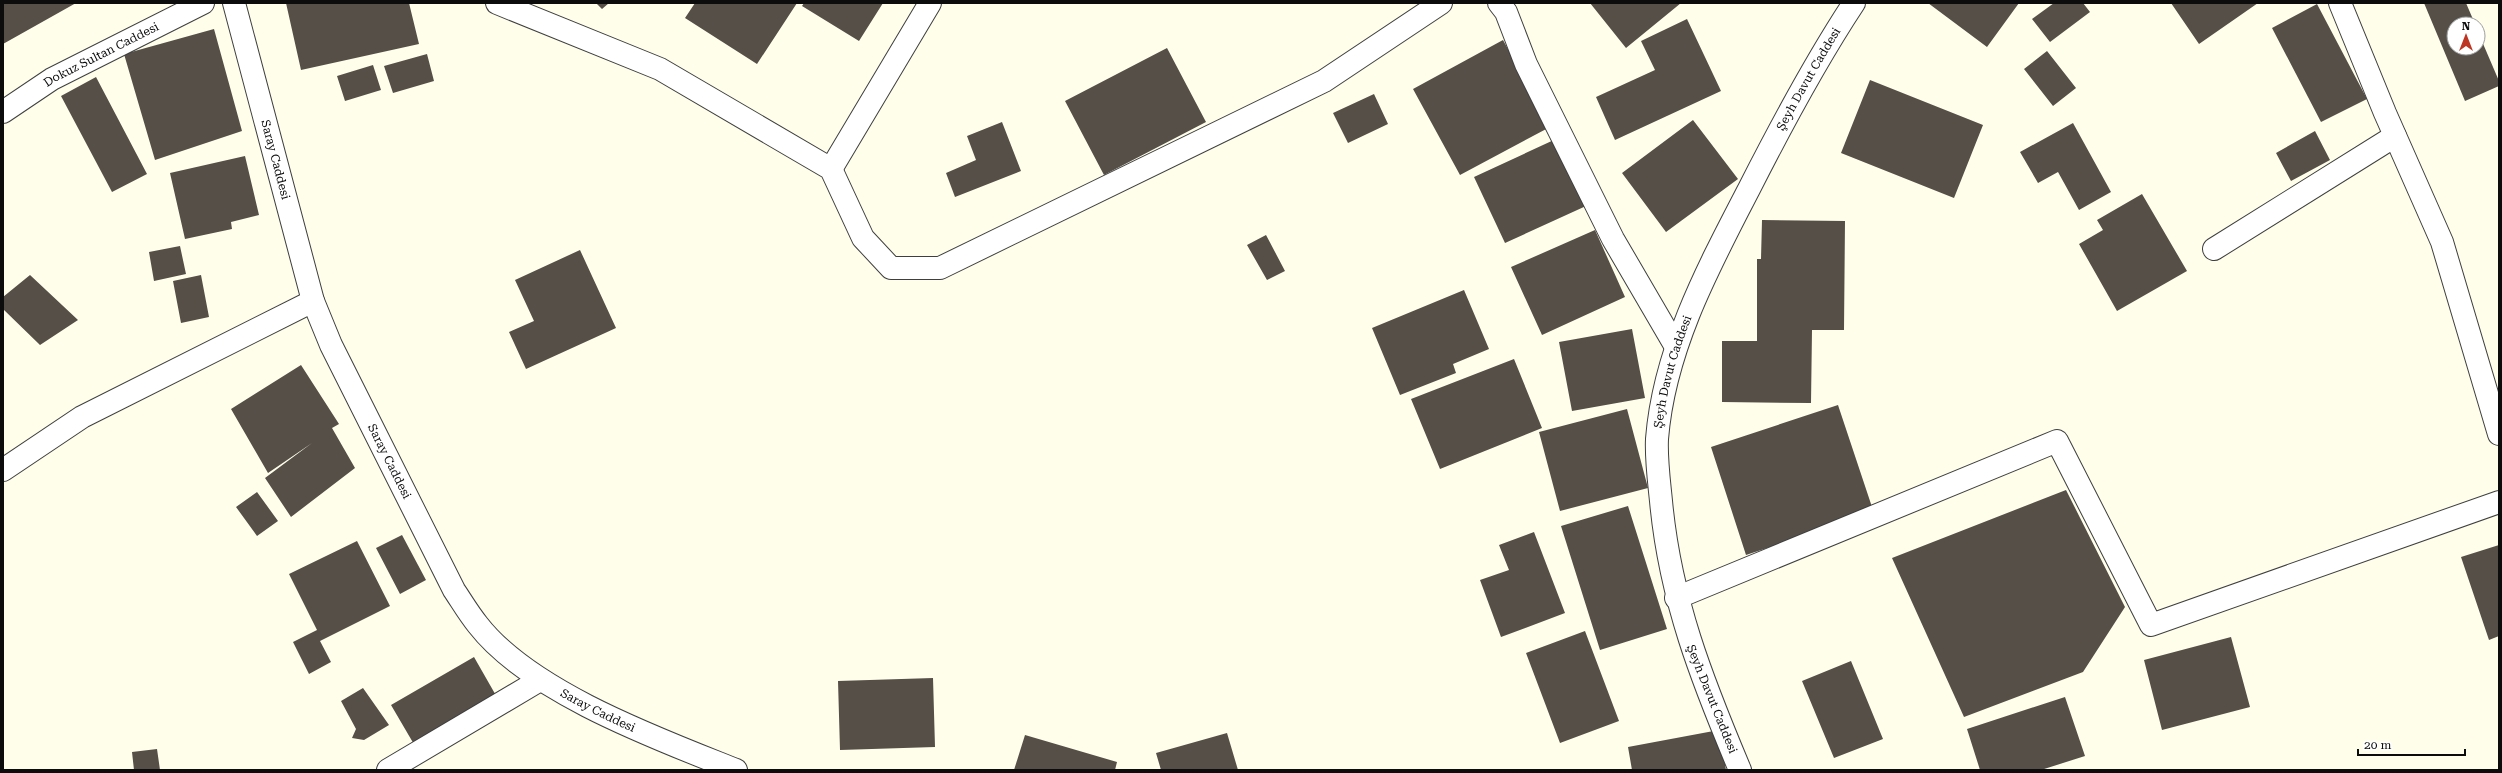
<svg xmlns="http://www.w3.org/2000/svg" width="2502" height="773" font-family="'Roboto Serif',serif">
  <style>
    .building { fill: #554f48 }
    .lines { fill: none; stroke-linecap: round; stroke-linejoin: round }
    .minor-casing { stroke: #3f3f3f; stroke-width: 24 }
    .minor { stroke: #fff; stroke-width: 22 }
    .labels { text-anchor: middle; stroke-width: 4; stroke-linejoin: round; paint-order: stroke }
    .street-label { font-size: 12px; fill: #0c0c0c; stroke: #fff }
  </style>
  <rect width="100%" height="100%" fill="#fffeeb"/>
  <path class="building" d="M3,3H76L3,44Z
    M286,3H409L419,44L301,70Z
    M596,3H609L602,9Z
    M695,3H797L757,64L685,18Z
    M804,3H883L859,41L802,6Z
    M1590,3H1681L1626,48Z
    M1928,3H2019L1987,47Z
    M2054,3H2083L2090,12L2050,42L2032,19Z
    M2171,3H2258L2199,44Z
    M2424,3H2466L2475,24H2454V48H2478V32L2499,81V86L2465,101Z
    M2317,4L2367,99L2321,122L2272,28Z
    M1687,19L1721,91L1615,140L1596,97L1655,70L1641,41Z
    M214,29L242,131L155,160L124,54Z
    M1503,40L1550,127L1460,175L1413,89Z
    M1167,48L1206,122L1104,175L1065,101Z
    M2047,51L2076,88L2053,106L2024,69Z
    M427,54L434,81L393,93L384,66Z
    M373,65L381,90L345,101L337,76Z
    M96,77L147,174L112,192L61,96Z
    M1870,80L1983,125L1954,198L1841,153Z
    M1374,94L1388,124L1348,143L1333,113Z
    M1693,120L1738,179L1666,232L1622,173Z
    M1002,122L1021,171L955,197L946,173L976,160L967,136Z
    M2073,123L2111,192L2079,210L2058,172L2038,183L2020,152Z
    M2315,131L2330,160L2291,181L2276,153Z
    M1556,139L1586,206L1505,243L1474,177Z
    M245,156L259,215L231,222L232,229L185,239L170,173Z
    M2142,194L2187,271L2117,311L2079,244L2103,230L2097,220Z
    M1762,220L1845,221L1844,330H1812L1811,403L1722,402V341H1757V259H1761Z
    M1595,230L1625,297L1542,335L1511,267Z
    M1266,235L1285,271L1267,280L1247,245Z
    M180,246L186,274L154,281L149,252Z
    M580,250L616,328L526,369L509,332L534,321L515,280Z
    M30,275L78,320L40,345L3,309V297Z
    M201,275L209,317L181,323L173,281Z
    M1464,290L1489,349L1453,364L1456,373L1400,395L1372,328Z
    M1632,329L1645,398L1572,411L1559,342Z
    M1514,359L1542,428L1440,469L1411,399Z
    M301,365L339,424L332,428L355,468L291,517L265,478L312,443L268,473L231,409Z
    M1838,405L1874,513L1746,555L1711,447Z
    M1627,409L1648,488L1560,511L1539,432Z
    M2066,490L2125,607L2083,672L1964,717L1892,558Z
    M257,492L278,521L257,536L236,507Z
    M1628,506L1667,629L1600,650L1561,526Z
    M1534,532L1565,613L1501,637L1480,580L1509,570L1499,545Z
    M402,535L426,580L400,594L376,548Z
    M357,541L390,606L320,641L331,662L309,674L293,642L317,630L289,574Z
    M2499,545V636L2489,640L2461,557Z
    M1585,631L1619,721L1560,743L1526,653Z
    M2231,637L2250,707L2162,730L2144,660Z
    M474,657L498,699L415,746L391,705Z
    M1851,661L1883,739L1834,758L1802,681Z
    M933,678L935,747L840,750L838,681Z
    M363,688L389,725L364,740L352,738L356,729L341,701Z
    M2065,697L2085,756L2041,770H1980L1967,729Z
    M1719,730L1726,770H1632L1628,747Z
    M1227,733L1238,770H1161L1156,753Z
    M1025,735L1117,762L1115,770H1014Z
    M157,749L160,770H134L132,752Z"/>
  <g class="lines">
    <defs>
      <g id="minor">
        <path id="s1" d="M234,3L313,301L331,345L454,590C462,602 469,614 478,625C530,692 658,739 736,770"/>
        <path d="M497,3L660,69L831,169L863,238L891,268H940L1324,81L1441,3"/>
        <path d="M1499,3L1506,12L1526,64L1613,239L1676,347"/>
        <path d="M2340,3L2385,113L2442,242L2499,434"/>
        <path id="s2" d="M3,112L52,79L203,3"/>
        <path d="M831,169L930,3"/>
        <path d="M2214,249L2395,136"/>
        <path d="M3,470L82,417L313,301"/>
        <path d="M1676,598L2057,441L2151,625L2499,502"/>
        <path d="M388,770L540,680"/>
        <path id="s3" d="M1740,770C1702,680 1670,599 1661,501C1659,481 1656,459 1657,439C1664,349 1709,266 1750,187C1782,124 1815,62 1854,3"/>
      </g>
    </defs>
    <use href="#minor" class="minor-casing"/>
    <use href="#minor" class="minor"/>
  </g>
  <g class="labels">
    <g class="street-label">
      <text dy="4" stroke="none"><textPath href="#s2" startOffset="114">Dokuz Sultan Caddesi</textPath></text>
      <text dy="4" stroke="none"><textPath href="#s3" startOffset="737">Şeyh Davut Caddesi</textPath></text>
      <text dy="4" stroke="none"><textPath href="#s1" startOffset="162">Saray Caddesi</textPath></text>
      <text dy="4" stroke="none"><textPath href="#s3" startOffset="413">Şeyh Davut Caddesi</textPath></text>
      <text dy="4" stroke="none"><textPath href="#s1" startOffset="486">Saray Caddesi</textPath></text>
      <text transform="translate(1712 699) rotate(68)" y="4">Şeyh Davut Caddesi</text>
      <text dy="4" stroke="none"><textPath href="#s1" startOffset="821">Saray Caddesi</textPath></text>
    </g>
  </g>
  <rect width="2502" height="773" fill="none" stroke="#0c0c0c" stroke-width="8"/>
  <g transform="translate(2466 36)"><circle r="19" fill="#ffffff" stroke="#9e9e9e"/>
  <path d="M0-3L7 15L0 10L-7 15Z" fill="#bd3623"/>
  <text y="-6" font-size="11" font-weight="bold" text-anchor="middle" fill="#0c0c0c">N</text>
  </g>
  <path d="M2358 749v6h107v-6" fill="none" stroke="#0c0c0c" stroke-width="2"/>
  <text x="2364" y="749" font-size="12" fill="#0c0c0c" stroke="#ffffff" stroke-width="3" paint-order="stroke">20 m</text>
</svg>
